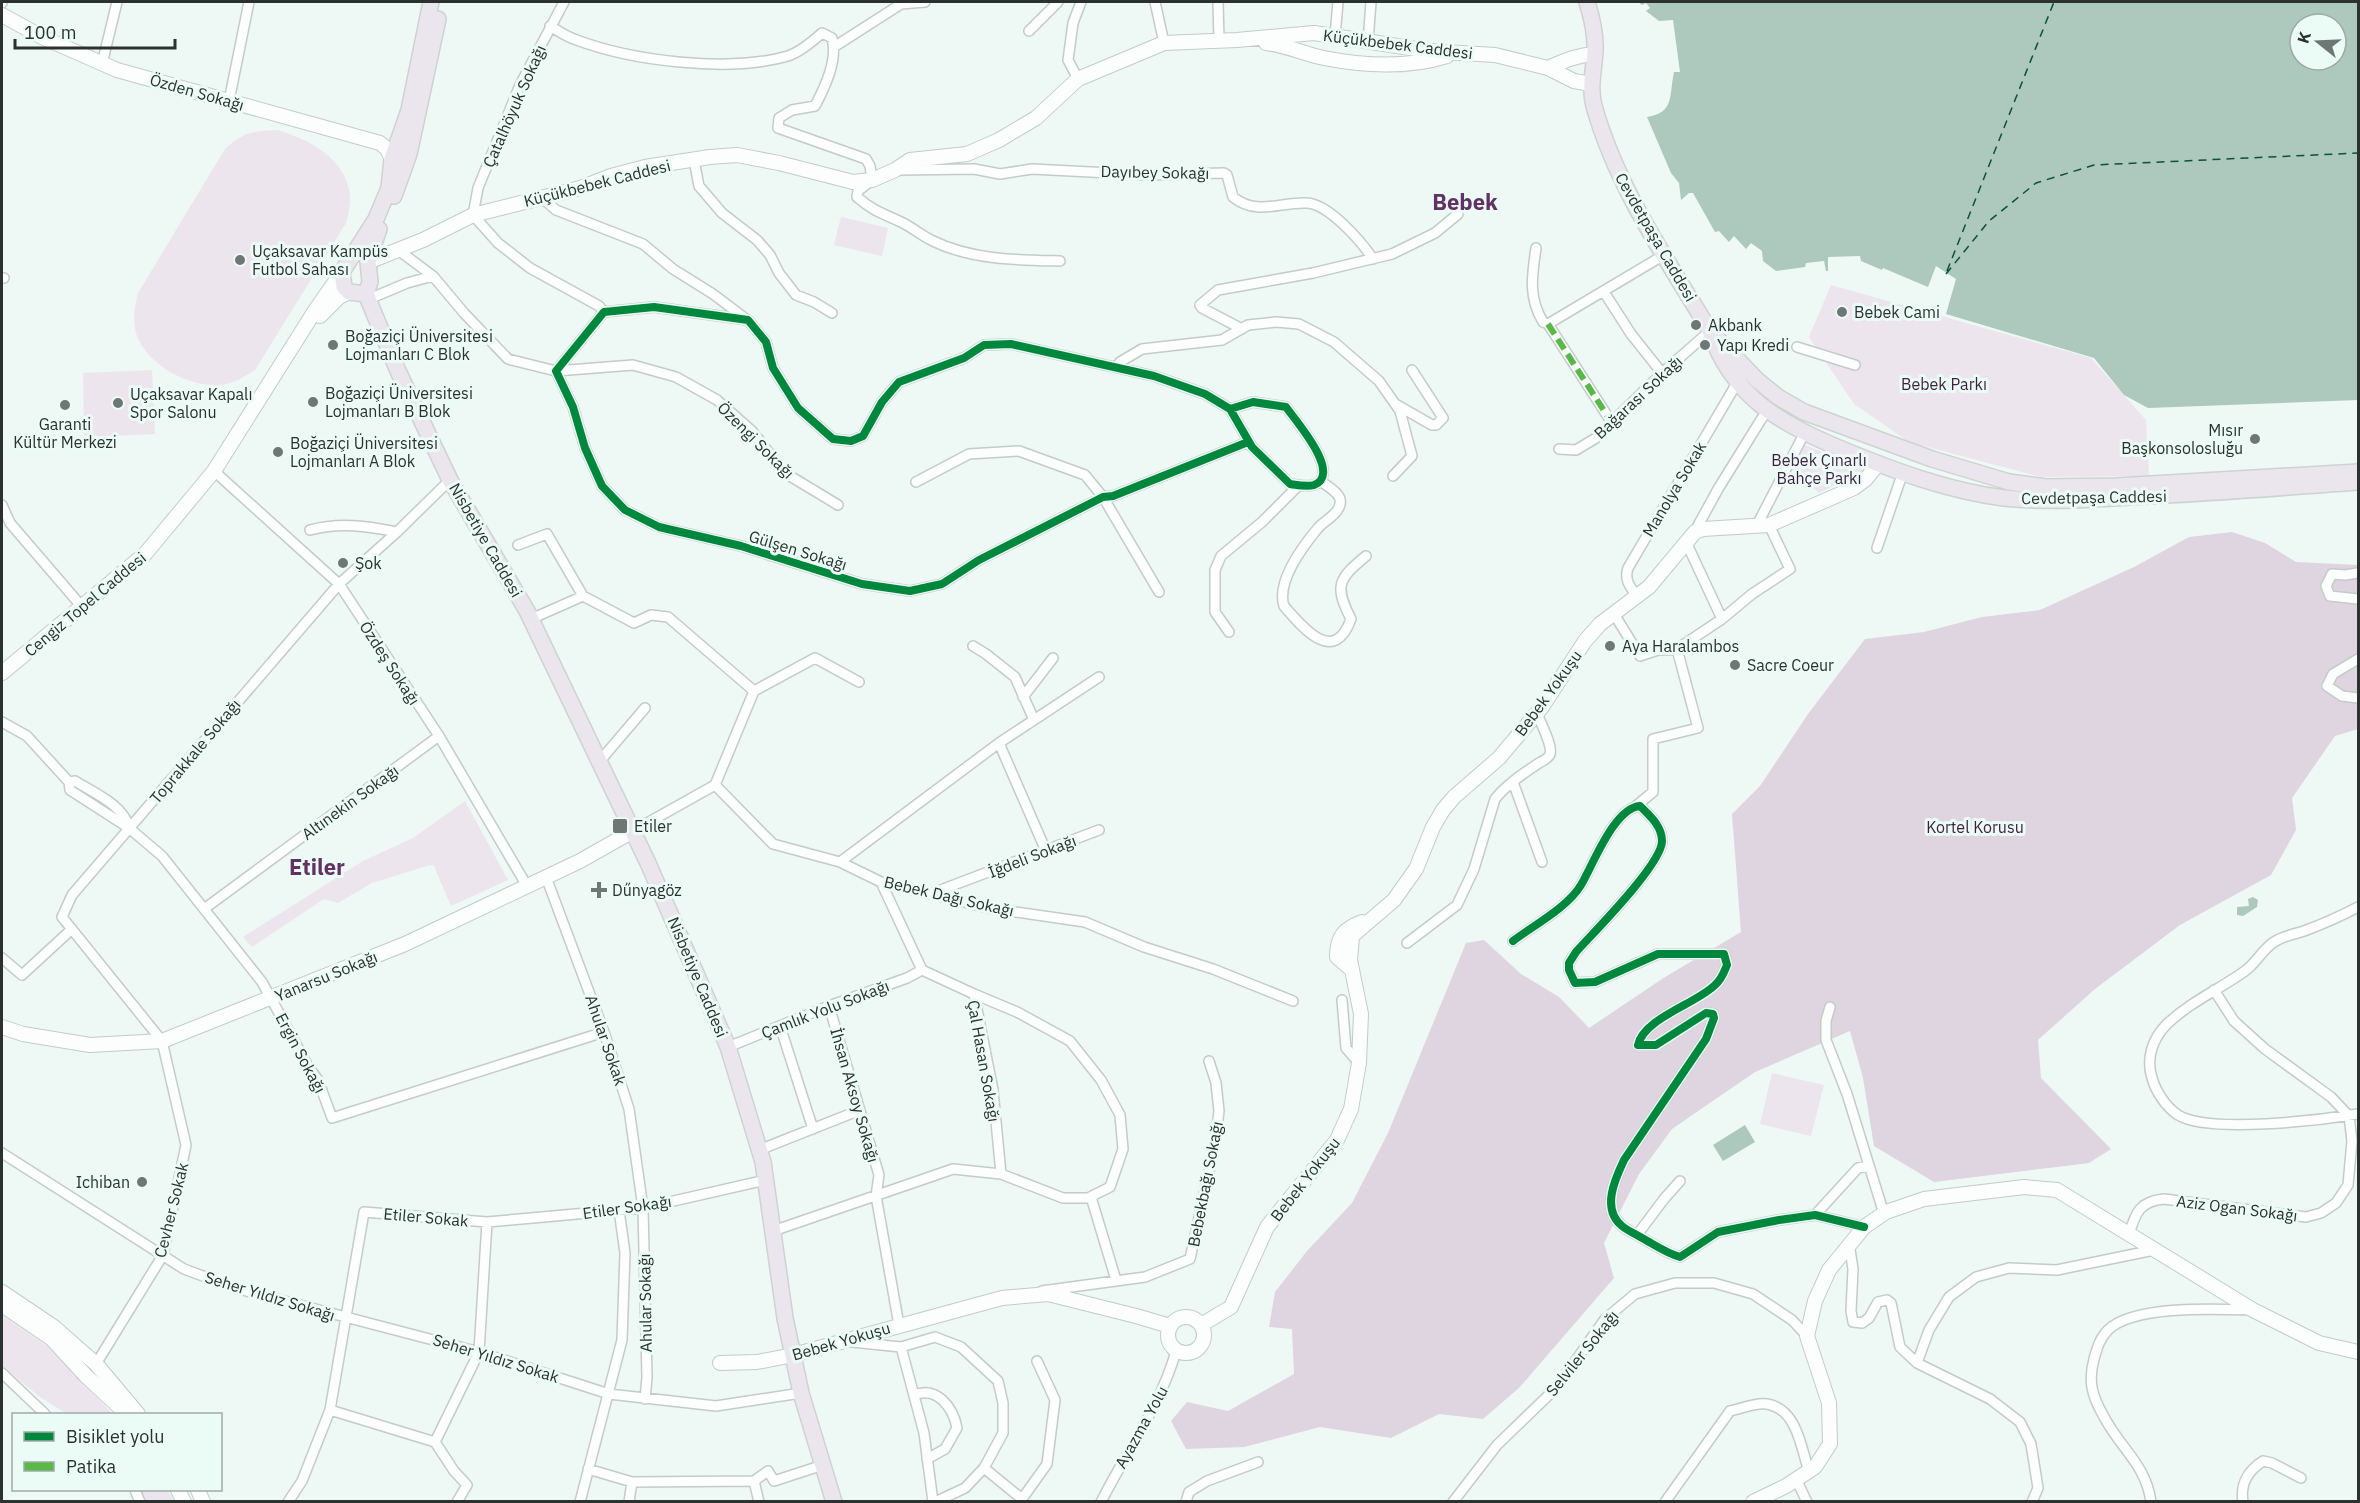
<svg xmlns="http://www.w3.org/2000/svg" width="2360" height="1503" font-family="'IBM Plex Sans',sans-serif">
  <style>
    .green { fill: #ece5ee }
    .forest { fill: #ded5e0 }
    .water { fill: #adc8bd; fill-rule: evenodd }
    .lines { fill: none; stroke-linecap: round; stroke-linejoin: round }
    .ferry { stroke: #0a513e; stroke-width: 1.5; stroke-dasharray: 8 6; stroke-linecap: butt }
    .street-casing { stroke: #c4cbc9; stroke-width: 12 }
    .secondary-casing { stroke: #c4cbc9; stroke-width: 16 }
    .primary-casing { stroke: #ced3d1; stroke-width: 18 }
    .street { stroke: #fcfefd; stroke-width: 9 }
    .secondary { stroke: #fcfefd; stroke-width: 14 }
    .primary { stroke: #ebe6ed; stroke-width: 15 }
    .quiet { stroke: #58b947; stroke-width: 6; stroke-dasharray: 12 6; stroke-linecap: butt }
    .cycleway-casing { stroke: #ebfbf5; stroke-width: 11 }
    .cycleway { stroke: #00873e; stroke-width: 8 }
    .poi-dot { fill: #6f7774; stroke: #ebfbf5; stroke-width: 2 }
    .labels { text-anchor: middle; stroke-width: 6; stroke-linejoin: round; paint-order: stroke }
    .street-label { font-size: 16px; fill: #2b312f; stroke: #ebfbf5 }
    .poi-label { font-size: 16px; fill: #2b312f; stroke: #ebfbf5; text-anchor: start }
    .park-label { font-size: 16px; fill: #401f41; stroke: #ebfbf5 }
    .district-label { font-size: 22px; font-weight: bold; fill: #623264; stroke: #ebfbf5 }
  </style>
  <rect width="100%" height="100%" fill="#eef8f4"/>
  <path class="green" d="M277,130C305,138 340,155 348,186C352,199 349,211 346,223L255,370C245,376 237,382 226,384C193,391 142,364 135,329C133,316 135,305 138,293L225,149C243,132 253,131 277,130Z
    M841,217L888,228L882,256L834,245Z
    M1831,285L2091,358L2146,420L2149,476L2041,477L1909,442L1854,404L1809,337Z
    M152,370L155,434L84,437L83,373Z
    M1803,444L1859,467L1863,471L1819,493L1791,468Z
    M465,801L508,880L451,906L434,866L430,865L372,883L338,903L324,899L252,947L243,937L363,861L413,838Z
    M1772,1073L1824,1085L1811,1136L1760,1124Z
    M2,1315L47,1346L113,1414H67L40,1397L2,1366Z
    M140,1490H167L174,1501H145Z"/>
  <path class="forest" d="M2232,532L2265,543L2296,562L2358,565V729L2335,736L2292,798L2296,830L2271,875L2180,925L2095,989L2038,1040L2041,1078L2111,1149L2089,1163L1934,1182L1874,1146L1863,1078L1850,1031L1755,1072L1672,1129L1639,1174L1604,1243L1614,1278L1520,1387L1483,1419L1439,1414L1391,1438L1320,1427L1244,1447L1186,1449L1171,1421L1187,1402L1228,1411L1294,1374L1292,1329L1269,1327L1275,1292L1307,1251L1352,1203L1388,1133L1466,943L1484,940L1521,974L1559,997L1589,1028L1665,977L1741,932L1732,814L1760,786L1808,714L1865,639L1924,632L1982,617L2040,610L2134,567L2189,537Z"/>
  <path class="water" d="M1638,2H2358V400L2148,408L2124,395L2094,358L1946,314L1956,279L1936,266L1928,287L1883,268L1882,270L1861,261L1860,256L1828,257V271H1826L1824,261L1806,263L1805,267L1776,271L1763,261L1762,251L1751,243L1746,249L1734,236L1729,242L1719,231L1715,232L1693,193H1689L1681,200L1679,183L1671,173L1647,117C1675,113 1669,95 1674,72H1680L1673,20L1659,21L1646,11L1650,8L1646,3L1642,5ZM2300,24H2336V60H2300Z
    M2253,897L2258,900L2257,907L2243,916L2237,915V907L2249,906L2248,899Z
    M1745,1125L1755,1142L1723,1161L1713,1145Z"/>
  <g class="lines">
    <path class="ferry" d="M1947,271L2054,2
      M1946,274L1989,221L2036,183L2094,165L2358,153"/>
    <defs>
      <path id="street" d="M564,2L520,85L478,188L473,215L498,243L530,268L599,306L604,312
        M1155,2L1164,43
        M1218,2L1219,41
        M2,3V2
        M550,26C557,30 565,36 574,39C631,61 729,73 788,56C800,52 813,41 822,33L832,38C838,60 825,87 815,106L792,110L779,118L778,128L866,159L870,166L872,180L858,191L857,197C873,211 882,213 901,222C912,227 922,236 933,241C972,260 1017,260 1060,261
        M1029,31L1058,2
        M1335,36L1338,2
        M1368,42L1371,2
        M834,47L901,4L925,2
        M102,64L117,2
        M1078,79L1068,60L1073,23L1081,2
        M229,101L249,2
        M694,160L699,186L722,213L757,240L770,255L779,273L796,295L814,302L832,313
        M898,170L974,169L1000,174L1032,169L1149,175L1224,173L1227,175L1233,197C1257,216 1279,202 1306,203C1328,203 1361,241 1373,259
        M542,198L556,210L643,244L673,269L713,294L746,319
        M1536,248C1532,276 1528,297 1543,322L1548,324L1612,423
        M398,250L433,276L464,313L508,359L556,371L633,365L676,377L717,400L752,431L785,473L838,505
        M2,278H4
        M1604,292L1631,334L1662,373
        M369,299L407,283L433,276
        M1548,324L1664,255
        M1242,329L1202,308L1200,305L1218,290L1313,273L1392,254L1435,233L1458,214
        M1797,347L1855,365
        M1116,367L1120,362L1142,349L1222,340L1248,325L1276,322L1299,324L1334,342L1379,381L1400,411L1412,456L1393,476
        M1397,405L1432,425H1436L1443,418L1412,370
        M1230,409L1253,402L1286,407C1295,420 1343,474 1314,485C1307,487 1297,485 1290,484L1252,447L1230,409L1205,394L1154,376L1011,344L984,345L964,358L899,382L882,402L863,436L851,441L833,439L798,408L773,368L766,342L748,320L654,307L604,312L556,371L573,407L585,448L602,486L625,510L659,527L741,546L862,584L910,591L942,584L979,560L1103,497L1113,496L1248,442
        M1559,449L1576,450L1596,438L1662,373L1710,331
        M214,471L339,584L439,736L527,886
        M1320,481C1326,485 1338,492 1340,499C1343,512 1325,520 1318,528C1303,546 1276,582 1284,606C1303,628 1334,666 1351,619C1334,586 1338,579 1366,556
        M916,482L969,454L1019,451L1085,475L1103,497L1159,592
        M2,505L10,523L83,608
        M1757,525L1804,434
        M310,530C340,522 367,526 397,532
        M1695,531L1718,489L1767,410
        M1686,542L1722,619
        M518,545L547,534L583,596
        M1877,548L1903,472
        M2358,573L2345,575L2332,574L2326,586L2330,596L2358,599
        M1637,596C1630,587 1624,580 1628,568L1737,383
        M1614,614L1640,656L1658,650L1677,649L1722,619L1752,594L1790,569L1769,525
        M531,619L583,596L634,623L651,615L668,617L754,691
        M1229,632L1215,612V570L1221,556L1262,522L1299,485
        M973,646L986,654L1015,677L1034,720
        M2358,659L2333,674L2327,686L2342,696L2358,698
        M754,691L815,658L859,682
        M1023,697L1053,658
        M2,722L27,736L69,782L70,790L129,828L162,856L262,982L308,1066L318,1080L332,1118L604,1032
        M999,743L1046,851
        M599,762L645,708
        M69,782L75,781C94,793 124,805 129,828
        M1513,782L1542,862
        M715,785L773,844L840,862L881,882L988,908L1085,922L1144,947L1213,969L1293,1001
        M715,785L754,691
        M1636,806L1653,792V739L1698,728L1677,649
        M633,831L715,785
        M840,862L999,743L1099,677
        M546,877L604,1032L629,1109L643,1208L647,1377L645,1399
        M881,882L922,970L974,994L993,1090L1001,1174
        M930,894L1099,830
        M2358,907C2341,916 2323,924 2304,931C2295,934 2283,936 2274,942C2263,949 2256,963 2245,971C2220,989 2190,1002 2167,1024C2152,1039 2146,1059 2152,1078C2156,1092 2166,1107 2178,1115C2209,1134 2321,1120 2358,1114
        M204,909L439,736
        M1513,941C1534,925 1568,907 1581,885C1593,865 1614,808 1640,806C1650,816 1662,826 1662,841C1662,864 1594,932 1576,952L1569,963V970L1575,983L1595,982L1658,954H1724L1727,965C1724,972 1722,979 1715,985C1696,1004 1644,1018 1638,1045H1656L1706,1013L1713,1014L1714,1018L1706,1039L1624,1160C1615,1179 1601,1209 1622,1226C1628,1231 1636,1234 1642,1238C1655,1245 1666,1253 1680,1257L1718,1232L1779,1220L1815,1215L1864,1227
        M1407,943L1457,905L1474,869L1495,799C1506,785 1524,773 1539,763C1543,761 1549,758 1550,754C1553,746 1540,722 1537,713
        M2,958L22,975L72,929
        M1342,1000L1346,1048L1359,1063
        M829,1006L879,1175L876,1196L899,1325
        M1830,1007L1826,1021V1040L1847,1094L1884,1214
        M780,1026L813,1129
        M728,1047L829,1006L907,978L922,970
        M759,1150L860,1110
        M2,1153L184,1269L235,1288L479,1352L609,1394L716,1406L801,1393
        M1091,1197L1116,1280
        M1815,1215L1858,1168L1869,1166
        M773,1231L953,1169L1001,1174L1063,1198H1088L1110,1187L1123,1149L1120,1115L1101,1080L1070,1041L1017,1012L974,994
        M1637,1235L1664,1199L1680,1181
        M2129,1235C2135,1213 2140,1201 2164,1199L2306,1217L2321,1213L2336,1203L2348,1185L2352,1141L2349,1116L2331,1097L2265,1049L2234,1021L2214,990
        M1849,1243L1853,1269L1851,1311L1853,1322L1862,1323L1869,1318L1878,1302L1887,1300L1891,1303L1900,1347L1917,1363
        M1042,1291L1145,1277L1190,1259L1215,1143L1219,1111L1216,1083L1209,1061
        M852,1342L901,1347L935,1337L961,1347L998,1381L1003,1403V1433L984,1468L965,1488L935,1502
        M901,1347L924,1433L933,1502
        M96,1364L163,1255L186,1145L162,1041L62,917L72,895L339,584L397,532L450,480
        M2,1373L45,1414
        M914,1395C937,1386 953,1407 957,1428L945,1449L927,1459
        M330,1410L435,1442
        M435,1442L479,1352L487,1222
        M435,1442L454,1471L467,1485L457,1502
        M984,1468L1022,1499L1047,1464L1055,1400L1037,1361
        M588,1469L632,1482L754,1481L759,1502
        M1796,1479L1807,1502
        M754,1481L768,1471L774,1481L823,1465
        M135,1490L140,1502
        M288,1502L302,1481L330,1410L364,1212L487,1222L643,1208L766,1180
        M580,1502L622,1340L625,1253L619,1210
        M629,1502L632,1482
        M1101,1502C1126,1452 1161,1405 1176,1351
        M1186,1502L1189,1492L1207,1481L1258,1462
        M1453,1502L1497,1445L1557,1387L1605,1319L1635,1294L1675,1283H1714L1753,1294L1792,1320L1807,1336
        M1665,1502L1730,1411C1740,1409 1756,1402 1767,1404C1797,1409 1801,1447 1809,1472
        M2032,1502L2038,1488L2031,1444L2020,1422L1990,1399L1917,1363L1929,1330L1949,1297L1976,1277L2009,1268L2057,1270L2154,1250
        M2151,1502C2146,1464 2119,1447 2103,1415C2092,1396 2088,1381 2094,1359C2097,1348 2100,1338 2108,1330C2134,1305 2216,1309 2251,1310
        M2243,1502C2240,1483 2248,1471 2263,1461L2272,1463L2301,1478"/>
      <path id="secondary" d="M2,15L42,37L117,70L380,143L387,149L392,159
        M1266,43C1286,45 1304,54 1324,58C1364,66 1408,68 1447,56
        M1591,84L1574,81L1548,68C1564,61 1577,55 1595,54
        M368,262L423,240L473,215L580,188L611,176L645,167L710,157L737,155L779,163L853,182L872,180L895,170L910,160L967,154L999,140L1036,118L1078,79L1164,43L1237,40L1314,33L1429,51L1495,55L1548,68
        M320,316L339,297L349,292
        M2,673L145,554L214,471L316,309L342,272
        M1352,970L1337,957C1337,936 1344,929 1362,922
        M2,1027L23,1034L90,1045L162,1041L405,944L580,861L633,831
        M2,1292L54,1327L96,1364L138,1414
        M2,1305L52,1339L86,1376L127,1414
        M1168 1335a18 18 0 1 1 36 0a18 18 0 1 1-36 0Z
        M1201,1325L1231,1307L1267,1227L1337,1140L1351,1109L1359,1063L1361,1014L1350,960L1352,936L1394,900L1416,869L1433,827L1443,810L1454,797L1499,758L1542,707L1585,641L1600,624L1649,587L1695,532L1703,529L1769,525L1854,488L1866,479L1878,464
        M720,1363L757,1362L793,1355L1002,1298L1048,1294L1136,1316L1170,1326
        M178,1490L184,1502
        M198,1490L203,1502
        M1753,1502L1786,1486L1815,1467L1830,1444L1829,1403L1807,1336L1815,1301L1829,1270L1864,1227L1886,1212L1924,1199L2024,1187L2057,1190L2253,1310L2319,1343L2358,1352"/>
      <path id="primary" d="M1587,2C1592,18 1596,34 1595,51C1594,70 1589,87 1594,106C1617,188 1666,258 1710,331C1732,396 1779,423 1839,448C1892,470 1948,491 2004,498C2051,503 2099,499 2145,496C2216,493 2287,487 2358,482
        M394,196L409,154L438,19
        M366,294L398,371L450,480L527,611L648,863L728,1047L763,1162L785,1318L801,1393L834,1502
        M366,294L349,292L344,287L342,272L376,219L389,188L392,159L409,110L431,2
        M366,294L370,282L368,262L379,229
        M1712,333L1757,380L1778,397L1804,412L1932,459L2009,482L2046,487L2117,486L2358,472"/>
    </defs>
    <use href="#street" class="street-casing"/>
    <use href="#secondary" class="secondary-casing"/>
    <use href="#primary" class="primary-casing"/>
    <use href="#street" class="street"/>
    <use href="#secondary" class="secondary"/>
    <use href="#primary" class="primary"/>
    <path class="quiet" d="M1548,324L1612,423"/>
    <defs>
      <path id="cycleway" d="M1230,409L1253,402L1286,407C1295,420 1343,474 1314,485C1307,487 1297,485 1290,484L1252,447L1230,409L1205,394L1154,376L1011,344L984,345L964,358L899,382L882,402L863,436L851,441L833,439L798,408L773,368L766,342L748,320L654,307L604,312L556,371L573,407L585,448L602,486L625,510L659,527L741,546L862,584L910,591L942,584L979,560L1103,497L1113,496L1248,442
        M1513,941C1534,925 1568,907 1581,885C1593,865 1614,808 1640,806C1650,816 1662,826 1662,841C1662,864 1594,932 1576,952L1569,963V970L1575,983L1595,982L1658,954H1724L1727,965C1724,972 1722,979 1715,985C1696,1004 1644,1018 1638,1045H1656L1706,1013L1713,1014L1714,1018L1706,1039L1624,1160C1615,1179 1601,1209 1622,1226C1628,1231 1636,1234 1642,1238C1655,1245 1666,1253 1680,1257L1718,1232L1779,1220L1815,1215L1864,1227"/>
    </defs>
    <use href="#cycleway" class="cycleway-casing"/>
    <use href="#cycleway" class="cycleway"/>
  </g>
  <g class="poi-dot">
    <circle cx="240" cy="260" r="6"/>
    <circle cx="1842" cy="312" r="6"/>
    <circle cx="1696" cy="325" r="6"/>
    <circle cx="333" cy="345" r="6"/>
    <circle cx="1705" cy="345" r="6"/>
    <circle cx="313" cy="402" r="6"/>
    <circle cx="118" cy="403" r="6"/>
    <circle cx="65" cy="405" r="6"/>
    <circle cx="2255" cy="439" r="6"/>
    <circle cx="278" cy="452" r="6"/>
    <circle cx="343" cy="563" r="6"/>
    <circle cx="1610" cy="646" r="6"/>
    <circle cx="1735" cy="665" r="6"/>
    <rect x="612" y="818" width="16" height="16" rx="3"/>
    <path d="M596 881h6v6h6v6h-6v6h-6v-6h-6v-6h6z"/>
    <circle cx="142" cy="1182" r="6"/>
  </g>
  <g class="labels">
    <g class="street-label">
      <text transform="translate(1398 44) rotate(7)" y="6">Küçükbebek Caddesi</text>
      <text transform="translate(197 92) rotate(16)" y="6">Özden Sokağı</text>
      <text transform="translate(514 106) rotate(-66)" y="6">Çatalhöyuk Sokağı</text>
      <text transform="translate(1155 172) rotate(1)" y="6">Dayıbey Sokağı</text>
      <text transform="translate(597 183) rotate(-14)" y="6">Küçükbebek Caddesi</text>
      <text transform="translate(1656 237) rotate(60)" y="6">Cevdetpaşa Caddesi</text>
      <text transform="translate(1638 397) rotate(-43)" y="6">Bağarası Sokağı</text>
      <text transform="translate(756 440) rotate(45)" y="6">Özengi Sokağı</text>
      <text transform="translate(1674 489) rotate(-59)" y="6">Manolya Sokak</text>
      <text transform="translate(2094 497) rotate(-1)" y="6">Cevdetpaşa Caddesi</text>
      <text transform="translate(486 540) rotate(60)" y="6">Nisbetiye Caddesi</text>
      <text transform="translate(798 550) rotate(17)" y="6">Gülşen Sokağı</text>
      <text transform="translate(85 604) rotate(-40)" y="6">Cengiz Topel Caddesi</text>
      <text transform="translate(390 663) rotate(57)" y="6">Özdeş Sokağı</text>
      <text transform="translate(1548 693) rotate(-54)" y="6">Bebek Yokuşu</text>
      <text transform="translate(195 751) rotate(-50)" y="6">Toprakkale Sokağı</text>
      <text transform="translate(350 802) rotate(-36)" y="6">Altınekin Sokağı</text>
      <text transform="translate(1032 856) rotate(-21)" y="6">İğdeli Sokağı</text>
      <text transform="translate(949 896) rotate(13)" y="6">Bebek Dağı Sokağı</text>
      <text transform="translate(326 976) rotate(-22)" y="6">Yanarsu Sokağı</text>
      <text transform="translate(698 977) rotate(67)" y="6">Nisbetiye Caddesi</text>
      <text transform="translate(825 1009) rotate(-21)" y="6">Çamlık Yolu Sokağı</text>
      <text transform="translate(606 1040) rotate(71)" y="6">Ahular Sokak</text>
      <text transform="translate(301 1053) rotate(62)" y="6">Ergin Sokağı</text>
      <text transform="translate(984 1061) rotate(80)" y="6">Çal Hasan Sokağı</text>
      <text transform="translate(855 1095) rotate(74)" y="6">İhsan Aksoy Sokağı</text>
      <text transform="translate(1305 1179) rotate(-52)" y="6">Bebek Yokuşu</text>
      <text transform="translate(1205 1184) rotate(-79)" y="6">Bebekbağı Sokağı</text>
      <text transform="translate(627 1207) rotate(-8)" y="6">Etiler Sokağı</text>
      <text transform="translate(2237 1208) rotate(7)" y="6">Aziz Ogan Sokağı</text>
      <text transform="translate(171 1210) rotate(-76)" y="6">Cevher Sokak</text>
      <text transform="translate(426 1217) rotate(5)" y="6">Etiler Sokak</text>
      <text transform="translate(270 1296) rotate(17)" y="6">Seher Yıldız Sokağı</text>
      <text transform="translate(645 1303) rotate(-91)" y="6">Ahular Sokağı</text>
      <text transform="translate(841 1341) rotate(-16)" y="6">Bebek Yokuşu</text>
      <text transform="translate(1582 1353) rotate(-51)" y="6">Selviler Sokağı</text>
      <text transform="translate(496 1358) rotate(17)" y="6">Seher Yıldız Sokak</text>
      <text transform="translate(1141 1427) rotate(-61)" y="6">Ayazma Yolu</text>
    </g>
    <g class="poi-label">
      <text x="252" y="257">Uçaksavar Kampüs<tspan x="252" dy="18">Futbol Sahası</tspan></text>
      <text x="1854" y="318">Bebek Cami</text>
      <text x="1708" y="331">Akbank</text>
      <text x="345" y="342">Boğaziçi Üniversitesi<tspan x="345" dy="18">Lojmanları C Blok</tspan></text>
      <text x="1717" y="351">Yapı Kredi</text>
      <text x="325" y="399">Boğaziçi Üniversitesi<tspan x="325" dy="18">Lojmanları B Blok</tspan></text>
      <text x="130" y="400">Uçaksavar Kapalı<tspan x="130" dy="18">Spor Salonu</tspan></text>
      <text x="65" y="430" text-anchor="middle">Garanti<tspan x="65" dy="18">Kültür Merkezi</tspan></text>
      <text x="2243" y="436" text-anchor="end">Mısır<tspan x="2243" dy="18">Başkonsolosluğu</tspan></text>
      <text x="290" y="449">Boğaziçi Üniversitesi<tspan x="290" dy="18">Lojmanları A Blok</tspan></text>
      <text x="355" y="569">Şok</text>
      <text x="1622" y="652">Aya Haralambos</text>
      <text x="1747" y="671">Sacre Coeur</text>
      <text x="634" y="832">Etiler</text>
      <text x="612" y="896">Dűnyagöz</text>
      <text x="130" y="1188" text-anchor="end">Ichiban</text>
    </g>
    <g class="park-label">
      <text x="1944" y="390">Bebek Parkı</text>
      <text x="1819" y="466">Bebek Çınarlı<tspan x="1819" dy="18">Bahçe Parkı</tspan></text>
      <text x="1975" y="833">Kortel Korusu</text>
    </g>
    <g class="district-label">
      <text x="1465" y="210">Bebek</text>
      <text x="317" y="875">Etiler</text>
    </g>
  </g>
  <rect width="2360" height="1503" fill="none" stroke="#2b312f" stroke-width="6"/>
  <rect x="12" y="1413" width="210" height="78" fill="#ebfbf5" stroke="#9eaaa6" stroke-width="1.5"/>
  <rect x="24" y="1432" width="30" height="9" fill="#00873e" stroke="#9eaaa6" stroke-width="1.5"/>
  <text x="66" y="1443" font-size="18" fill="#2b312f">Bisiklet yolu</text>
  <rect x="24" y="1462" width="30" height="9" fill="#58b947" stroke="#9eaaa6" stroke-width="1.5"/>
  <text x="66" y="1473" font-size="18" fill="#2b312f">Patika</text>
  <g transform="translate(2318 42) rotate(288)"><circle r="28" fill="#ebfbf5" stroke="#9eaaa6" stroke-width="1.5"/>
  <path d="M0-4.5L10 22L0 15L-10 22Z" fill="#6f7774"/>
  <text y="-9" font-size="16" font-weight="bold" text-anchor="middle" fill="#2b312f">K</text>
  </g>
  <path d="M15 39v9h160v-9" fill="none" stroke="#2b312f" stroke-width="3"/>
  <text x="24" y="39" font-size="18" fill="#2b312f" stroke="#ebfbf5" stroke-width="4.5" paint-order="stroke">100 m</text>
</svg>
